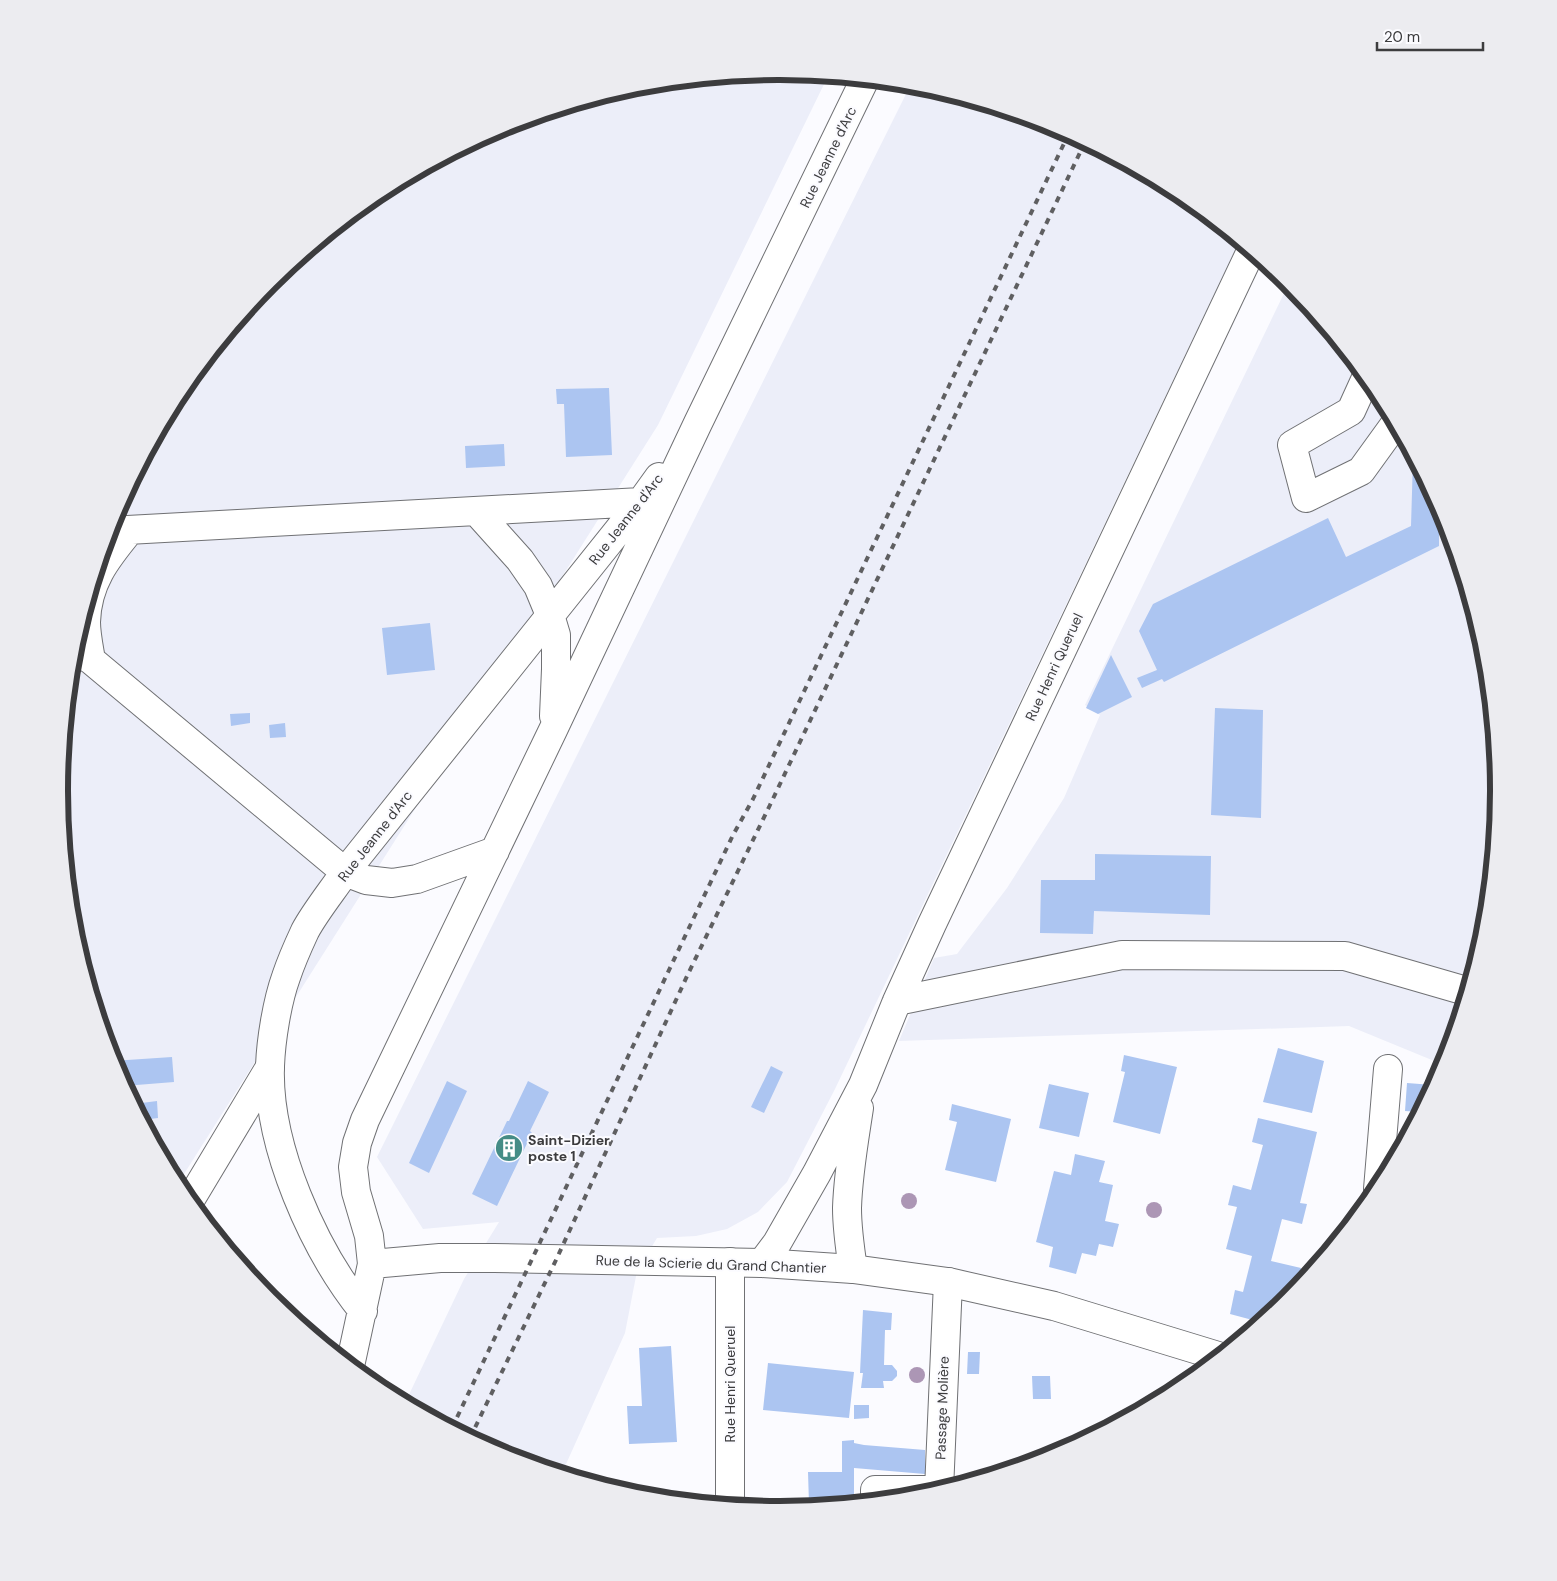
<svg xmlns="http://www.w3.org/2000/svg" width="1557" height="1581" font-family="'DM Sans',sans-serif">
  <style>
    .built { fill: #eceef9 }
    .building { fill: #acc5f1 }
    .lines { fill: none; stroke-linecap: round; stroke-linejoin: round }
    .minor-casing { stroke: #707174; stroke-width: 30 }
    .major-casing { stroke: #707174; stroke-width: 30 }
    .minor { stroke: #fff; stroke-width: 28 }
    .major { stroke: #fff; stroke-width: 28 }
    .rail { stroke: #5f5f61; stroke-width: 4; stroke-dasharray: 6 6; stroke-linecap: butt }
    .tree { fill: #ac96b5 }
    .labels { text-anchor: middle; stroke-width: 4; stroke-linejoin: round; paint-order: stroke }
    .street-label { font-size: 14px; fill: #3c3c3e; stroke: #fbfbff }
    .poi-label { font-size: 14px; font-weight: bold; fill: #3c3c3e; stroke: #fbfbff; text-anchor: start }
    .rim { fill: none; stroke: #3c3c3e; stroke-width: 6 }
  </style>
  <rect width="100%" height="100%" fill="#fbfbff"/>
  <path class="built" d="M779,71L828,76L658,425L177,1185L113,1066L73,931L59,790L73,650L114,515L180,390L270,281L379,192L503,125L638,85Z
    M911,84L919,85L1054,126L1179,192L1239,242L835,1089L787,1182L758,1212L727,1229L696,1236L657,1238L637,1271L625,1333L562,1473L503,1455L405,1403L464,1279L499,1222L423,1229L377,1157Z
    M1289,283L1377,391L1444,515L1484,650L1498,791L1484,931L1444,1065L1349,1026L899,1041L934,958L957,954L1007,888L1064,798L1100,715L1085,705Z"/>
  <path class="building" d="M609,388L612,455L566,457L564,404H557L556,389Z
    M504,444L505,466L466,468L465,446Z
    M1413,459L1439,507V546L1164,682L1162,679L1142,688L1137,678L1157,670L1139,631L1153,604L1328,518L1346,557L1411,526Z
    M430,623L435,670L387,675L382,628Z
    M1111,655L1132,697L1098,714L1086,708Z
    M1215,708L1263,710L1261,818L1211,815Z
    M250,713V723L231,726L230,714Z
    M285,723L286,737L270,738L269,725Z
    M1095,854L1211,856L1210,915L1094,911L1093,934L1040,933L1041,880H1095Z
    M1278,1048L1324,1061L1312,1113L1263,1102Z
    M1124,1055L1177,1067L1160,1134L1113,1122L1125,1072L1121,1071Z
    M172,1057L174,1082L124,1086L112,1061Z
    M771,1066L783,1072L764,1113L751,1107Z
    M447,1081L467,1091L429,1173L409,1163Z
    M528,1081L549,1092L530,1131L532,1133L497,1206L472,1194L507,1121H509Z
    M1407,1083L1433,1085L1419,1112L1405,1111Z
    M1049,1084L1089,1093L1079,1137L1039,1128Z
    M157,1101L158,1118L142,1120L134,1104Z
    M952,1104L1011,1119L996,1182L945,1170L957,1122L949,1120Z
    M1258,1118L1317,1132L1300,1203L1307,1204L1302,1224L1282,1219L1271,1261L1301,1268L1296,1289L1287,1300L1260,1322L1230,1314L1235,1290L1243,1292L1252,1256L1226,1249L1237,1207L1228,1205L1233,1185L1251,1190L1263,1145L1252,1142Z
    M1075,1154L1105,1161L1099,1182L1113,1185L1105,1221L1119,1224L1113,1247L1099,1244L1096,1256L1082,1253L1076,1274L1049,1267L1053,1247L1036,1242L1054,1171L1071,1175Z
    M863,1310L892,1313L891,1330H885L884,1365H892L897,1371V1376L892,1381H883L884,1388H861L863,1373H860Z
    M671,1346L677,1442L629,1444L627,1406H642L639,1348Z
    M968,1352H980L979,1374H967Z
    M768,1363L854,1372L849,1418L763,1410Z
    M1032,1376H1050L1051,1399H1033Z
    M854,1405H869V1418L854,1419Z
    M854,1440V1443L864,1445L925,1450V1474L854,1468V1503L831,1505L809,1504L808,1472H842V1441Z"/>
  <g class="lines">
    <defs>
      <path id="minor" d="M1366,378L1351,411L1292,445L1306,498L1361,471L1395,424
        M897,1001L1122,955L1345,956L1466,991
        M1378,1189L1388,1069
        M189,1202L270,1067
        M762,1263L777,1243L817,1173L863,1085L897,1001L932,924L1251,251
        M853,1269C850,1249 847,1228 847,1208C848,1174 854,1141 859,1108
        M875,1501V1490H939L948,1282
        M730,1505V1262"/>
      <path id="major" d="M476,511L520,560L538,586L550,615L556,635V669L554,716
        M109,531L641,502
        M73,648L91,660L345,872L366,880L392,883L417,879L495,851
        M91,660C89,648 86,634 86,622C87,583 106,559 130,530
        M372,1264L440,1258H494L762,1263L853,1269L948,1282L1054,1306L1218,1356
        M363,1311C314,1250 267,1146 270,1066C271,1040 277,1002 286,977C291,962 298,946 305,931C315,912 333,890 345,872L641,502L659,477
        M350,1366L372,1264L369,1236L356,1192L353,1167L357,1143L365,1120L553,730L698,423L865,79"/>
    </defs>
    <use href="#minor" class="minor-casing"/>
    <use href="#major" class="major-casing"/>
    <use href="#minor" class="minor"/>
    <use href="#major" class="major"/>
    <path class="rail" d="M452,1428L733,835L753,799L1069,133
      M470,1438L556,1260L688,974L770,805L1085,142"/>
  </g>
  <g class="tree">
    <circle cx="909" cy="1201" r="8"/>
    <circle cx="1154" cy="1210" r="8"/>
    <circle cx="917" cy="1375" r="8"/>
  </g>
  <defs>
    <symbol id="building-disc" viewBox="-11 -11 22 22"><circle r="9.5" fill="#458c86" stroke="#fbfbff"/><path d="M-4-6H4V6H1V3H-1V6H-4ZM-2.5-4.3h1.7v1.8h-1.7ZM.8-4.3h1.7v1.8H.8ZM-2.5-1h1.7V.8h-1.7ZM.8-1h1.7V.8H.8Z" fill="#fff"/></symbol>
  </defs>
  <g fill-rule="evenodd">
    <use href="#building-disc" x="493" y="1132" width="32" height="32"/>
  </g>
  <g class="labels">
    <g class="street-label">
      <text transform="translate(828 157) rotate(-64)" y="5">Rue Jeanne d'Arc</text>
      <text transform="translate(626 519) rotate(-52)" y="5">Rue Jeanne d'Arc</text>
      <text transform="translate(1054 667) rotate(-65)" y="5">Rue Henri Queruel</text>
      <text transform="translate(375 836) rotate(-52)" y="5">Rue Jeanne d'Arc</text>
      <text transform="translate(711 1264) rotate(2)" y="5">Rue de la Scierie du Grand Chantier</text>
      <text transform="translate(730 1384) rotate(-90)" y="5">Rue Henri Queruel</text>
      <text transform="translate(942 1408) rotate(-88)" y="5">Passage Molière</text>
    </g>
    <g class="poi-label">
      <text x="528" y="1145">Saint-Dizier<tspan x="528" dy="16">poste 1</tspan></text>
    </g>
  </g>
  <path d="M0 0H1557V1581H0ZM778 80H780A710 710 0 0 1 1490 790V791A710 710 0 0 1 780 1501H778A710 710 0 0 1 68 791V790A710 710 0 0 1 778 80Z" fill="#ececf0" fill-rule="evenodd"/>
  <path class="rim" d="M778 80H780A710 710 0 0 1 1490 790V791A710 710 0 0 1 780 1501H778A710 710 0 0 1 68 791V790A710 710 0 0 1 778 80Z"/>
  <path d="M1377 42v8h106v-8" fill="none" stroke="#3c3c3e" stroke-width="2.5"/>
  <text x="1384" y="42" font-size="15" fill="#3c3c3e" stroke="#fbfbff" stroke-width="4" paint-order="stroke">20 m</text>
</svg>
